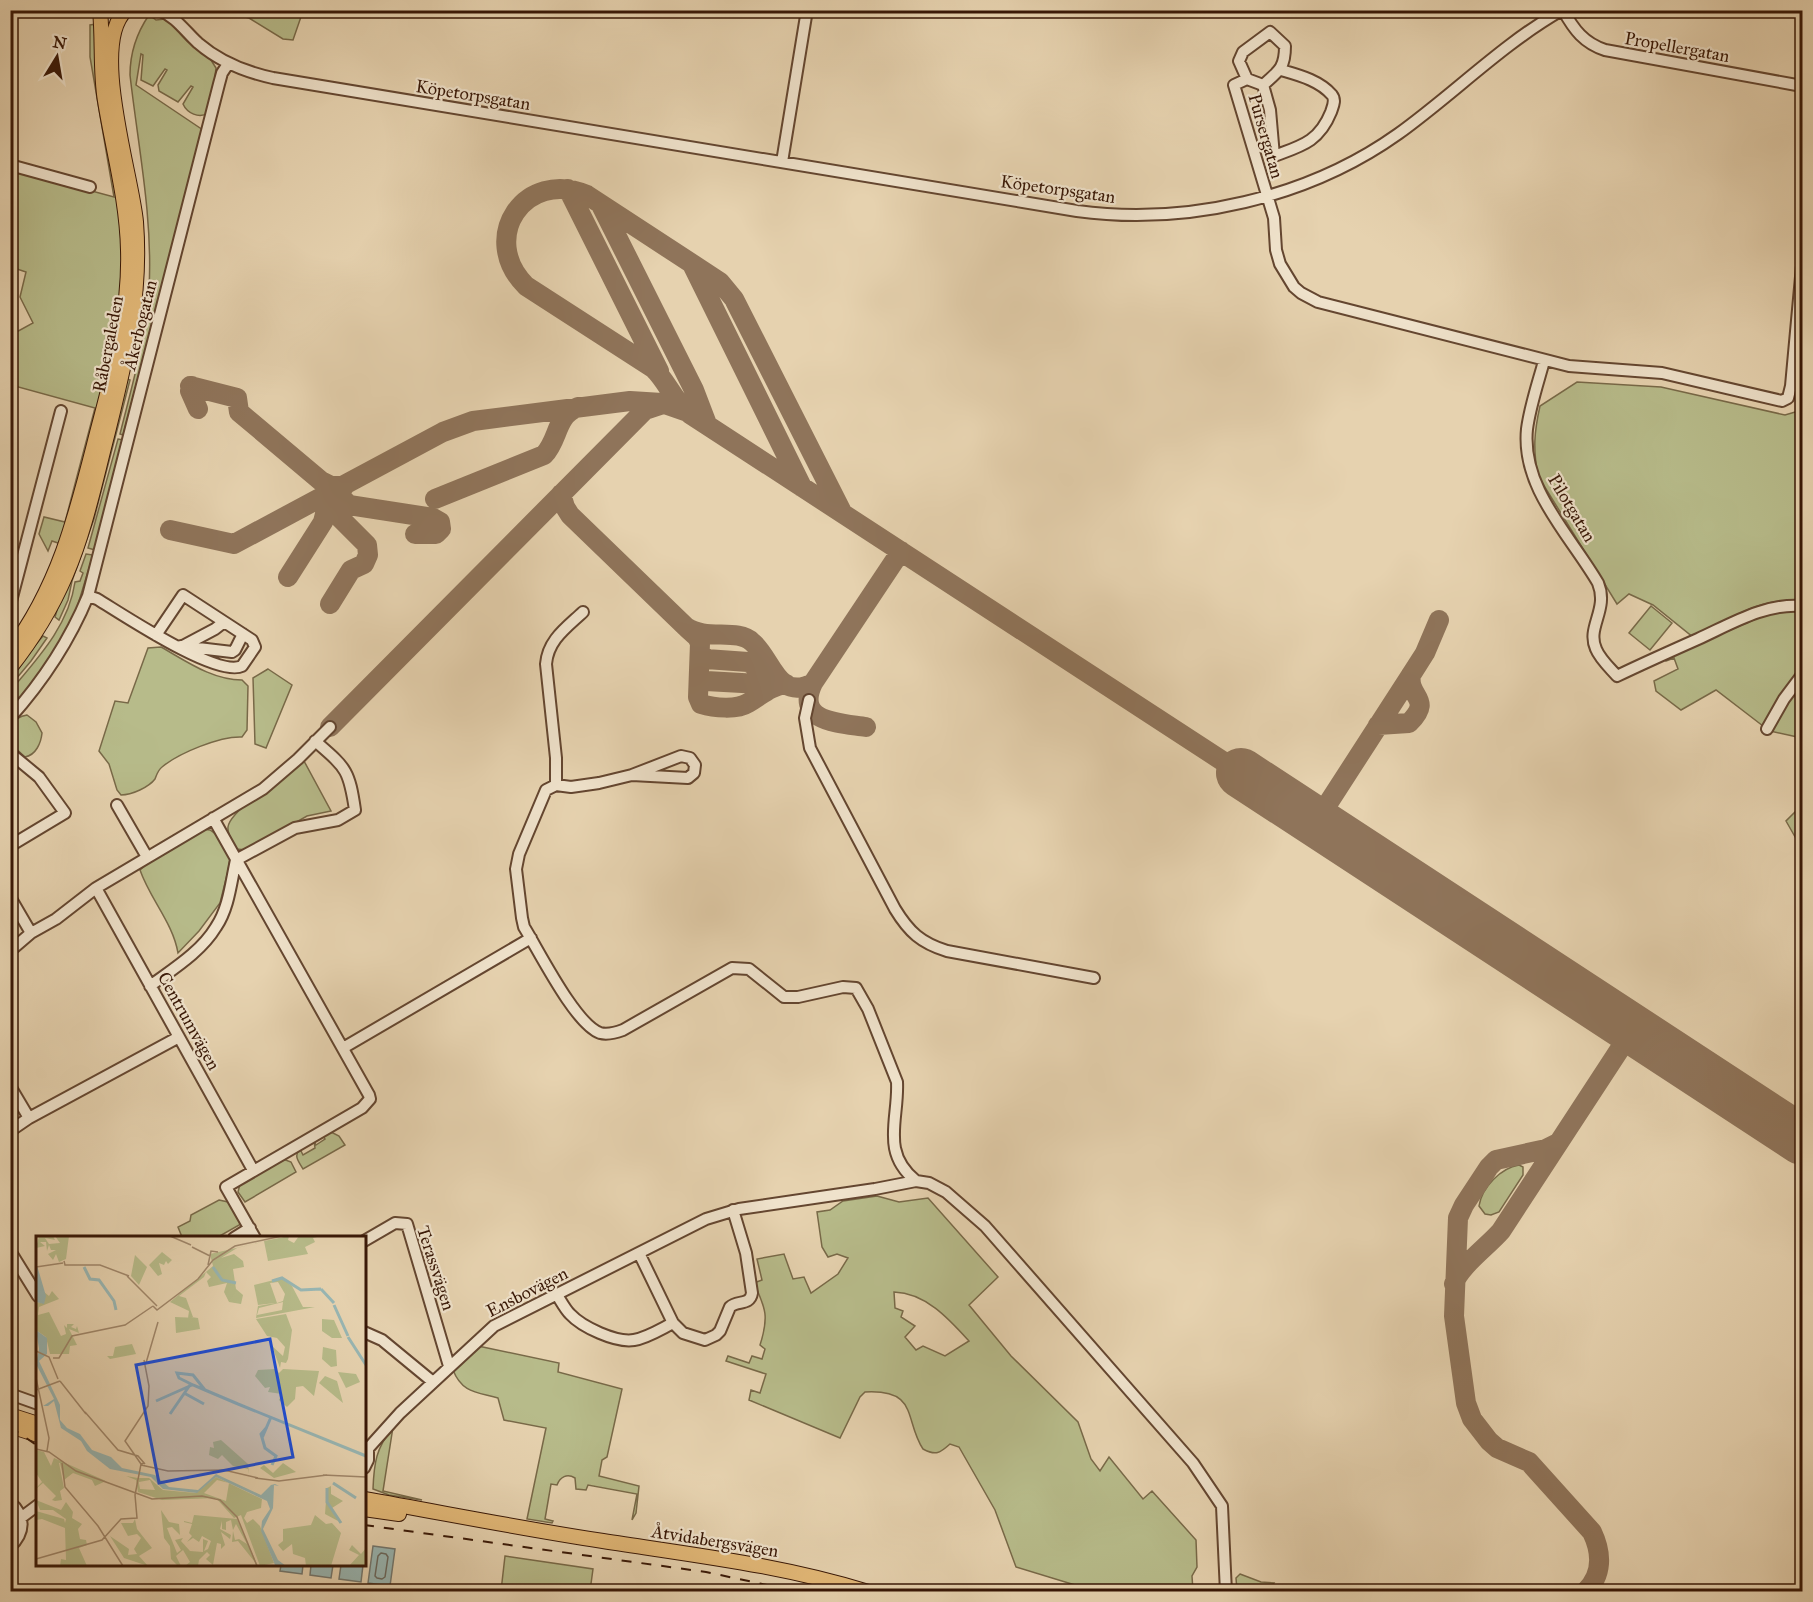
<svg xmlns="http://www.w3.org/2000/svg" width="1813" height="1602" font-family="'IM FELL Great Primer',serif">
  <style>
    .green { fill: #b7bb8a; stroke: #786948; stroke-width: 1.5; fill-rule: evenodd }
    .water { fill: #98b6b3; stroke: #72766e; stroke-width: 1.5 }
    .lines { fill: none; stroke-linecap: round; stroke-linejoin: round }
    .shore { stroke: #68665c; stroke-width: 1.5 }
    .taxiway { stroke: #8f745a; stroke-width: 20 }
    .runway { stroke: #8f745a; stroke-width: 50 }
    .minor-casing { stroke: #644630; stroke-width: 14 }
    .major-casing { stroke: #381706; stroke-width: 16 }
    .minor { stroke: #efe2cb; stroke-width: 10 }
    .major { stroke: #e3b978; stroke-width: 14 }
    .rail { stroke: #381706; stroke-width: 2; stroke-dasharray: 10 10; stroke-linecap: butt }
    .labels { text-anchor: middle; stroke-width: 4.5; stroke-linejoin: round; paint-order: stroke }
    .street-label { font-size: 18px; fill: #381706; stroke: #efe2cb }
    .inset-river { fill: none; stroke: #98b6b3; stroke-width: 3 }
    .inset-road { fill: none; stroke: #a0876b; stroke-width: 1.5 }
    .view { fill: #1d4ed8; fill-opacity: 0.15; stroke: #1d4ed8; stroke-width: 3 }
    .inset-edge { fill: none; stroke: #381706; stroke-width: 3 }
  </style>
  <rect width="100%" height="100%" fill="#e6d2af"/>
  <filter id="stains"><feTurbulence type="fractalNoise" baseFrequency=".00333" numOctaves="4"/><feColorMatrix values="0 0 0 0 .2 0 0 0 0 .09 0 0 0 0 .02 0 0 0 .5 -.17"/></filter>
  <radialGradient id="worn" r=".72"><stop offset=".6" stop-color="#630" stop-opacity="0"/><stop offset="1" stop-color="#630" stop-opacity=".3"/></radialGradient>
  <path class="green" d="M221,11H303L293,40L283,39L249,18Z
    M149,15L156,20L165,19L167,20L187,41L211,60L216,68L214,85L208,113C199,119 187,113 183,104L193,87L191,86L178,102L159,91L158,85L167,70L165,69L153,86L141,80L143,55L141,54L136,85L203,130L123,435L120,434C132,386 146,338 149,289C153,217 138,146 130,75C130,52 136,34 149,15Z
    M96,24L110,155L122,233L123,269L115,345L61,544L52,541L48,551L39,534L44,517L65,522L95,408L11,385V335L33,323L20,297L26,272L11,267L10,169L114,197L90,57V25Z
    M127,379L130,380L94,519L72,581L68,600L59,620L55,617Z
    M1577,382L1661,387L1785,415L1802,410V602C1764,594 1726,621 1693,637L1653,605L1629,594L1617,604L1538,476C1533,449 1534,433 1540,406Z
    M118,439L123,440L95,550L88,548Z
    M86,554L93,555L76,611L58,647L23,697L15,698L11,694V690C38,658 69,625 75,582L80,581L83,573L80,571Z
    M1651,606L1672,623L1650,650L1629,633Z
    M1802,610V669L1794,678L1763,726L1716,690L1681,710L1656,691L1654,681L1678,669L1674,658L1666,661L1665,658L1772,612Z
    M43,636L47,638L31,661L11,685V674Z
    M161,647C186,661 212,680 242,680L248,686L247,730L242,737C220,736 179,753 162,767C158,770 157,774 155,779C149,787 132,795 121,795L117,790L109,764L99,751L115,701L128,703L148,648Z
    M268,669L292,685L266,748L255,744L253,678Z
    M1802,681V738L1770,731L1793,693Z
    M27,715L36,722L42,733C41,743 36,755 25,757L11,744C11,728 10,718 27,715Z
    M304,761L331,811L307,816L247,850L236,849C233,842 227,835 228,827C230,810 287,773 304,761Z
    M1802,805V849L1786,821Z
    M202,829L210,830L217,835L230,858L228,871L220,903L199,931L178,953C173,923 150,899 140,870L148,863Z
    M331,1132L339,1136L345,1145L303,1169C299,1162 293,1156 300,1149L303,1155L315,1148L314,1141L316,1145L325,1139L323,1136Z
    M283,1159L291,1162L296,1172L245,1202L238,1192L240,1184Z
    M1519,1165L1523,1167V1175L1499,1212L1491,1215L1485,1214L1479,1206C1482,1187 1501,1168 1519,1165Z
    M877,1196L899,1202L928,1198L998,1277L969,1305L1011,1356L1078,1422L1091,1459L1100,1471L1109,1457L1143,1499L1152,1491L1196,1540L1197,1567L1192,1576L1193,1591L1128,1592L1075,1585L1016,1567L995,1510L959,1447L950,1444C940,1453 936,1456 923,1449C904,1420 919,1389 865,1392L860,1397L840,1438L749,1400L751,1390L760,1393L766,1374L726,1361L728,1356L749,1363L752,1356L762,1359L765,1349L760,1345C769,1317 766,1309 754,1283L762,1280L757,1259L784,1254L793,1279L804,1277L811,1293L838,1274L848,1258L837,1254L828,1257L822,1247L817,1212L830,1210L843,1201ZM894,1292C926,1293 949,1319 969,1341L945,1356L923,1346L916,1350L905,1337L915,1326L901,1317L903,1311L895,1308Z
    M219,1200L228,1202L241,1224L218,1237H182L178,1227L190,1221L191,1215Z
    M478,1346L559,1363L558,1372L622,1389L607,1457L602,1460L599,1476L639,1486L636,1513L632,1520L637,1494L588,1485L586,1490L576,1489L575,1478C567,1473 560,1477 557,1485L551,1484L545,1519L553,1521L552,1523L527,1519L546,1428L504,1420L498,1398C477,1392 462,1393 453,1370Z
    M393,1427L383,1491L422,1500L389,1495L373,1489C374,1463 376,1448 393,1427Z
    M505,1556L593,1569L590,1591H501Z
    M1240,1574L1261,1582L1274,1583L1269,1591H1237L1236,1578Z"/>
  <path class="water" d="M373,1546L395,1549L390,1586L368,1583Z
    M281,1565H303L302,1574L280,1571Z
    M311,1565H333L331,1578L310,1575Z
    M341,1565H363L361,1582L339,1579Z"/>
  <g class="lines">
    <path class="shore" d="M381,1553L386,1554L388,1557L385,1577L382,1579L377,1578L375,1576L378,1556Z"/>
    <path class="taxiway" d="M568,189L659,371
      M601,205L694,390L707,424
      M693,266L802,487
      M190,386L237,398L239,412L321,481L331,486H343
      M192,386L190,391L198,409
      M346,484L342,489L341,497L349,505L433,518L440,522L441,529L436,534H415
      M561,494L565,507L570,515L686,627C706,641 737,628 752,642C772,658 777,702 813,683
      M435,499L544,455C559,440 555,416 578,407
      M329,501L331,509L367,545L368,555L364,564L351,570L330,604
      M842,512L734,299L720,282L587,195C525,168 478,238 526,286L653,368C668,382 673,401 690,414L1241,773
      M170,530L234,544L443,432L473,421L630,401L662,403L685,411
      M288,577L323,522L329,498
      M687,628L697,637L700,643L698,697L701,704C714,708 737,710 748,703C762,695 770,686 786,684
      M700,652L706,659L748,662L774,677
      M699,674L702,679L706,681L777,685
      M1378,725L1409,723C1434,698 1407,698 1411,675
      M330,727L645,410L663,404
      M866,727C841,723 794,723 813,683L901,551
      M1316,822L1411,675L1425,653L1439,620
      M1558,1143L1546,1149L1496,1160L1489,1167L1464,1205L1458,1218L1454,1316L1466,1403L1472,1419L1489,1441L1497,1448L1529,1462L1592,1532C1602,1553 1603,1575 1585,1592
      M1454,1284C1459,1267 1488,1246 1501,1231L1633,1029"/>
    <path class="runway" d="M1241,773L1802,1140"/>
    <defs>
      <path id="minor" d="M159,10C176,17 185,31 198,43C220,62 245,72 273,78L1077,211C1186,226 1308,198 1398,134C1455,93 1501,45 1562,10
        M1563,10C1574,30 1584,43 1605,50L1802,86
        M1247,79L1234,85L1274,218L1276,250L1280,264L1294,287L1301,293L1318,302L1569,366L1662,373L1782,401L1788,398L1791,386L1802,266
        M1263,85C1279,71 1285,68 1285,46L1270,32L1243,52L1239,61L1247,79L1263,85L1270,110L1274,156C1301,146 1319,142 1331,112C1333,106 1336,100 1332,95C1319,80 1298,75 1281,70
        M782,162L806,16
        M10,165L90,187
        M1544,361C1538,383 1530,406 1527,429C1521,488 1570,535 1598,583C1609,610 1586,627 1596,649C1600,659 1610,668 1617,676C1644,663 1671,651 1698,639C1731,624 1765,603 1802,606
        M88,596L97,599C122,614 217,678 242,666L255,647L252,640L183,595L156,635
        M10,605L61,411
        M181,646L232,652L235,650L243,634
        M183,646L215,629L224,622
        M809,700L805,718L810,748L895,909C909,932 921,943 947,951L1094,978
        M10,718C43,681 69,642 88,596L219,84L222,73L228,64
        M1767,729L1784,699L1802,675
        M10,753L39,777L65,813L10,846
        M632,775L688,778L694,773L695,765L690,758L681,756L632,775L599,783L571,787L556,785L546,790L519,854L516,869L522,918L524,927C539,951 575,1024 600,1033C608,1035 615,1033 623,1030L732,968L749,969L784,997H798L843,987L856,988L868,1009L897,1082C899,1119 880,1152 916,1181
        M556,785V758L546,664C548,640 566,628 583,612
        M117,805L147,857
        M213,818L369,1095L370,1099L362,1108L226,1187L255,1238
        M96,888L253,1170
        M10,897L31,933
        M10,951L31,933L56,919L96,888L263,789L298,759L330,727
        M150,986C173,969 201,952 216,927C229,908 231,882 236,860L295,828L338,820L355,810C349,769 346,768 315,741
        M343,1048L531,938
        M10,1086L29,1118L179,1037
        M10,1131L29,1118
        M234,1238L250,1228
        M364,1241L395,1223L407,1224L449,1366
        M10,1251L38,1296
        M639,1253L673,1323L683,1333L705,1340L716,1335L720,1331L730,1307C737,1300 750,1306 752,1293L746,1253L733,1210
        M557,1295C561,1301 565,1309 570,1314C582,1327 616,1343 634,1340C647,1338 661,1329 673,1323
        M364,1332L382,1340L433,1382
        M10,1394L38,1404
        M364,1453L400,1413L494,1326L706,1219L739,1209L875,1189L916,1181L929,1183L946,1192L985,1226L1193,1463L1222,1506L1226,1592
        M364,1468L368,1460V1450
        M10,1502C26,1516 25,1533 10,1547
        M22,1517L38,1505"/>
      <path id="major" d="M10,651C60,585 77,511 97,433C113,372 130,313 128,250C127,199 113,151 105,101C100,71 103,41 100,10
        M10,668C33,639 52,608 66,575C85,531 95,482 107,436C125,363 142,298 136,222C132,175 89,44 126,10
        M10,1415L38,1424
        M10,1426L38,1435
        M364,1499C444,1513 523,1529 603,1541C692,1555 782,1565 868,1592
        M364,1509L399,1514"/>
    </defs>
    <use href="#minor" class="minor-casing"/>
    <use href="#major" class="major-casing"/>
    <use href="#minor" class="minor"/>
    <use href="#major" class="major"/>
    <path class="rail" d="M10,1427L38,1446
      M364,1525L706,1572L800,1592"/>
  </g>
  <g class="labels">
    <g class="street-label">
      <text transform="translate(1677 47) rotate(10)" y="6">Propellergatan</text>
      <text transform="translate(473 95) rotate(9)" y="6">Köpetorpsgatan</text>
      <text transform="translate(1266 136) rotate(74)" y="6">Pursergatan</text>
      <text transform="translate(1058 189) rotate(8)" y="6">Köpetorpsgatan</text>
      <text transform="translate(140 325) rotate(-76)" y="6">Åkerbogatan</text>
      <text transform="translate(108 344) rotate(-79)" y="6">Råbergaleden</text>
      <text transform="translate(1572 508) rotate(59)" y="6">Pilotgatan</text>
      <text transform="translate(189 1021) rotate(61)" y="6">Centrumvägen</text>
      <text transform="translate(436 1268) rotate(72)" y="6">Terassvägen</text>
      <text transform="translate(527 1292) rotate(-27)" y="6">Ensbovägen</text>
      <text transform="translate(715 1541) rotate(9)" y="6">Åtvidabergsvägen</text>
    </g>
  </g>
  <g transform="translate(36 1236)">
    <rect width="330" height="330" fill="#e6d2af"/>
    <path d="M3,0H17L19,4L9,2L13,8L24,7L19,0H33L30,23L23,26L20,18L17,24L12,18L20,14H15L13,9L11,15L10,6H4L9,10L0,12ZM253,0L252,4L258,7L263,0H285L277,2L279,6L269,11L272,18L232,25L228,5ZM226,6L201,12L185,22L198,18L207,25L208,31L197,33L200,53L207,59L205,68L193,66L188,56L191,47L173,51L171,45L175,41L170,36L168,41L143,60L150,62L157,81H162L152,82L153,75L134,66L177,30L174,18ZM126,16L136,24L132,28L130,25L128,29L123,27L126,38L122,40L113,29ZM99,19L111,31L103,49L95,40ZM246,42L256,50L267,71H279L220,82L222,70L239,67L222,69L218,49ZM242,46L249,58L247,65L241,67L234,47ZM247,66L246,74L221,79L223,72ZM16,55L23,63L3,71L2,79L13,76L25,100L30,98L28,89L31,92V88H38L35,91L40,93L41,90L43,97L33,93L41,109L34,110L33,118H14L10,101L0,94V66L7,67L8,56L13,60ZM250,78L256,94L252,123L250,127L245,126L244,132L236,110L247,120L249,111L241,102L231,100L220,83ZM139,81L162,82L164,93L140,97ZM286,83L298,84L306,102H296L286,95ZM96,108L100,118L74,123L71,120H77L79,111ZM287,111L300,114L301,130L295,131L286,123ZM239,133L243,137L247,133L283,135L278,160L267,150L260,151L259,163L251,171L243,164L246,158L232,156L234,151L229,152L219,140L222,134ZM302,136L320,138L324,146L310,152ZM289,140L301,145L307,167L283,147ZM185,204L212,228L213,238L212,233L197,230L186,219L182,223L173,219L174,211L178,212L177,206ZM0,214L8,216L15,230L18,222L70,245L59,250L56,244L37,237L28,244L24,227H23L28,252L24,255L26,264L19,265L16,264L20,260L7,247L1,252V251L6,246L0,237ZM247,227L260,236L238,242L224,232L228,229L237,237ZM90,240L102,242L104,253L119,254L114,244L103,246V242H113L127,254L160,257L180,241L226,263L225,272L211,276L208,282L211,287L217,283L224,290L238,327L224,330L205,279L198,282L180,262L126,264L102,256L100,244ZM181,244L193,247L190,265L168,257ZM295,250V258L307,265L296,272L302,285L289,278L291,252ZM0,264L25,274L30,266L37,276L36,282L46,288L42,293L44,303L50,304L51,309L43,312L51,330H24L25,323L30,324L29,292L6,283L0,284V275L28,283L29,287L30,283L17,274H4ZM125,274L133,286L143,288L144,299L136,291L131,292L141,317L145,314L139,304L147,302L145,305L154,315L167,316V303L172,305L168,315L172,313L175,305L166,300L163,306L157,302L151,306L156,300L153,297L156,288L148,286V285L156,287L158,279L201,283L222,330L202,305L196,306L197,295L199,304L203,303L211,308L200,288L197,294L195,284L190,286V294L186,293V285L184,293L195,299L194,303L185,296L189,309L185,313V308L181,307L177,329L170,323L174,319L171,316L163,324L162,330H149L154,326L147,314L140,320L145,330H142L135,323L134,310L128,302ZM279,279L290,288L296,287L305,297L295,330H270L269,322L257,318L256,308L247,315L242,309L247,305V293L275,289ZM99,283L101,293L116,312L103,320L112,330L88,322L74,300L93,313L92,319L101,318L98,313L105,302L101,298L92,300L85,287H97ZM316,309L325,318L330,312V330H313L323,319L313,314Z" fill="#b7bb8a" fill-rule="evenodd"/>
    <path d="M0,26L10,60L8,68L0,66ZM0,94L11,102V118L3,125L24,169V184L31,192L44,198L56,214L75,221L86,232L119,239L133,251L162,254L180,238L225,259L235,249L239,248L243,250L238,249L237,272L227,293L242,324L250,330L239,329L225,295L226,285L234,273L231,265L180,241L161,257L127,253L115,241L74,233L51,215L45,205L25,192L18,165L12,170H7L18,163L0,128L3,113Z" fill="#98b6b3"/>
    <path class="inset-river" d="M48,31L54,43L63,44L78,65L80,74M177,31L186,44L200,47M236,45L246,42L265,54L285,53M285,53L298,67M298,69L312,100M312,101L330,129M169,154L157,139L141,137L143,142L157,149L169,154L202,168M148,157L168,168M120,165L156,149M202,168L330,220M134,178L154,149M231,191L225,198L229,212L240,220L236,229M226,202L235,181M297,247L320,262M291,252V266L305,287"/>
    <path class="inset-road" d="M134,0L155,9M156,11L174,20M28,25L29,29H64L93,40M172,29L175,15L182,16M0,31L27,27M91,40L121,70M117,70L121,74L162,43L177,24L199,10L246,0M0,115L13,121L22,143M17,122H23L36,100L89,89L117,70M110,127L122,86M0,142L13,202L11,215M24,145L50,178M0,154L24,145M49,176L82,214L102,220L109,228M0,213L13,216L40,235L116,263L166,260L184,264L201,281L221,330M26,227L29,251L62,290L87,330M105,228L89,205L112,170L113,150L108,124M105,229L132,235L188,234L222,242M287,239L330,241M219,242L243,245L291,239M0,323L66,304L85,283L101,282L99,259L105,228L108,227"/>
    <path class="view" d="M234,103L257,221L123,247L100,129Z"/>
    <rect width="330" height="330" class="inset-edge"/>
  </g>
  <rect width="1813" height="1602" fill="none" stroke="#e6d2af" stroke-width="36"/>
  <rect x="12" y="12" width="1789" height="1578" fill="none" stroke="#381706" stroke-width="3"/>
  <rect x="18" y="18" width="1777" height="1566" fill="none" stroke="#381706" stroke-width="1.5"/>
  <g transform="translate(57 57) rotate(11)" stroke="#efe2cb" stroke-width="4.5" paint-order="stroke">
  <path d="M0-4.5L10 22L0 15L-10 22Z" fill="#381706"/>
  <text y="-9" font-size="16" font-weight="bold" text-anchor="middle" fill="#381706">N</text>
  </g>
  <rect width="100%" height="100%" filter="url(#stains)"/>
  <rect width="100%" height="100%" fill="url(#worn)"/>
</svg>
